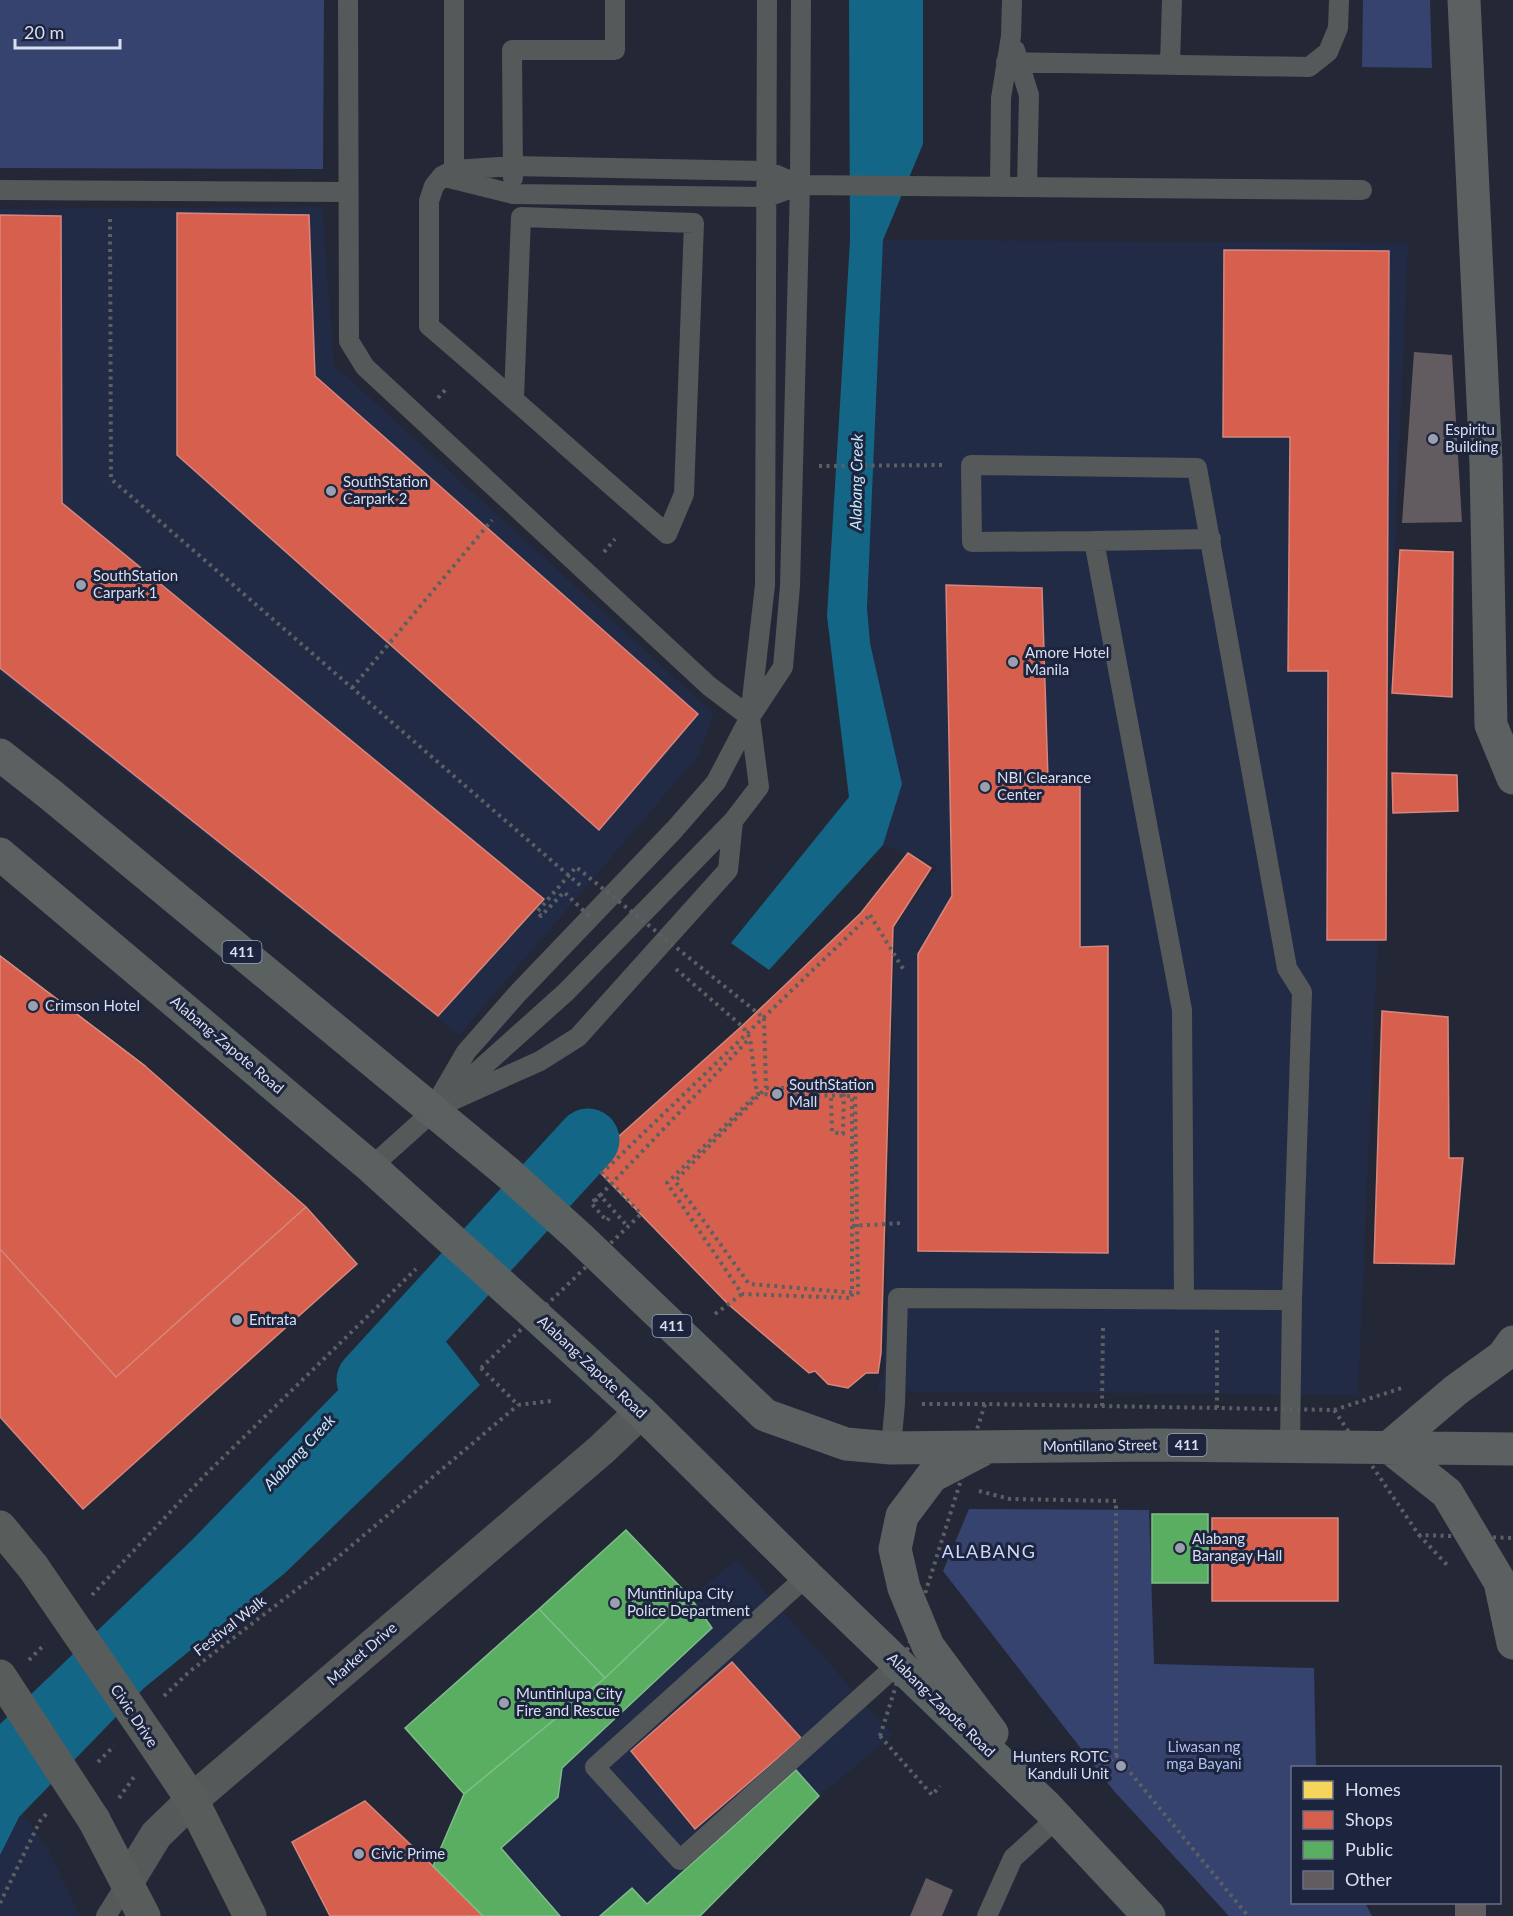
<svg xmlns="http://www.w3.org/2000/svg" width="1513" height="1916" font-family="Lato,sans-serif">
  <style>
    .built { fill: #222b46 }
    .green { fill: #37436f }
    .water { fill: #146686 }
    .homes { fill: #f6d55c; stroke: #eed888; stroke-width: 1.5 }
    .shops { fill: #d6604d; stroke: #d7867e; stroke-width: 1.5 }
    .public { fill: #5aae61; stroke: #80bd8c; stroke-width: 1.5 }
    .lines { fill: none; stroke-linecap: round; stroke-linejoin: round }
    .river { stroke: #146686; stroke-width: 63 }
    .building { fill: #625c61 }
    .path { stroke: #5c6063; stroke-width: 4; stroke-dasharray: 3 4.5; stroke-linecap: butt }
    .lane { stroke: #55595a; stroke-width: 20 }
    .street { stroke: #55595a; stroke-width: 33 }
    .secondary { stroke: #585d5b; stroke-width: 33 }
    .highway { stroke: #5b6161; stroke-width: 33 }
    .path-bridge { stroke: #5c6063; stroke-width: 4; stroke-dasharray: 3 4.5; stroke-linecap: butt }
    .secondary-bridge { stroke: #585d5b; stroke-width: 33 }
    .poi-dot { fill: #9a9faf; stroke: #1d243d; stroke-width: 2 }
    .labels { text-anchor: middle; stroke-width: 6; stroke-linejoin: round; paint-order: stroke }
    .shield { fill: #1d243d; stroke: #a1a7ba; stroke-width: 1.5 }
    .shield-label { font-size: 14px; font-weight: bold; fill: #dadff0 }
    .poi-label { font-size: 15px; fill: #dadff0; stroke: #1d243d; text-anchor: start }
    .street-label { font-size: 15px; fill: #dadff0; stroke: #1d243d }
    .park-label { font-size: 15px; fill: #afc0f2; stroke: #1d243d }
    .water-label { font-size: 16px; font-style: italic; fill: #c3ebff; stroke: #1d243d }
    .quarter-label { font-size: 18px; letter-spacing: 1.5px; fill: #cdd8f9; stroke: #1d243d }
  </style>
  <rect width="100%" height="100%" fill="#242836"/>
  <path class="built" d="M322,207L334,365L714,714L698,756L459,1035L0,673V209Z
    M883,240L1408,243L1358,1395L876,1391L884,1372L895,927L938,866L883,845L902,784L870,643L867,608Z
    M737,1560L893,1735L819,1796L700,1916H483L433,1866L464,1794L605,1678L690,1597Z
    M0,1781L48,1849L80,1916H0Z"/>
  <path class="green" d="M0,0H324L323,169L0,168Z
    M1363,0H1430L1432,68L1362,67Z
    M969,1509L1149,1510L1154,1664L1314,1668L1316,1767L1292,1768V1902L1365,1903L1372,1916H1229L1114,1791L943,1571Z"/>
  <path class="water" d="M849,0H923V144L883,240L867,608L870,643L902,784L883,845L769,970L731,943L849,797L827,616L850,241Z
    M419,1307L480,1385L285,1573L144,1688L19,1817L0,1855V1724L192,1540Z"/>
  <path class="homes" d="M0,956L145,1066L93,1119L0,1056Z"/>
  <path class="shops" d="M177,213L309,215L315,376L698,714L599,830L177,455Z
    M0,215L61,216L62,503L544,899L438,1016L0,668Z
    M1224,250L1389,251L1386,940H1327L1328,671H1288L1290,437H1223Z
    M1400,550L1453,552L1452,697L1392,693Z
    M946,585L1042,588L1048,780H1080V947L1108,946V1253L918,1251V954L952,896Z
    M1392,773L1457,775L1458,811L1393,813Z
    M908,853L931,868L893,927L881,1353L878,1373H866L848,1388L828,1384L815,1371L809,1373L728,1304L590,1162L742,1026L861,913Z
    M0,956L145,1066L306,1207L357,1264L83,1509L0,1417Z
    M1382,1011L1448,1017L1449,1158H1463L1454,1264L1374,1263Z
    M306,1207L357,1264L83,1509L0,1417V1249L116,1377Z
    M1212,1518H1338V1601H1212Z
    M732,1662L801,1738L695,1829L631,1751Z
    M365,1801L433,1866L483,1916H330L292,1842Z"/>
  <path class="public" d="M1152,1514H1208V1583H1152Z
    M626,1530L690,1597L605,1678L539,1609Z
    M690,1597L712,1628L562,1768L558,1797L501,1848L560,1916H483L433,1866L464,1794L605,1678Z
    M539,1609L605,1678L464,1794L405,1728Z
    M796,1770L819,1796L700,1916H600L632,1888L647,1904Z"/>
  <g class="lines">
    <path class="river" d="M368,1380L588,1140"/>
  </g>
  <path class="building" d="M1414,352L1452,355L1462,522L1402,523Z
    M926,1878L953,1890L942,1916H910Z
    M1455,1902H1486V1916H1455Z"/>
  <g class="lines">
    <path class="path" d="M110,219L111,479L582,887
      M438,398L447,388
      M819,466L944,465
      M604,552L615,539
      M352,688L492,520
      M870,915L905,972
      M676,969L743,1027L750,1038L757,1094
      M764,1018L766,1088
      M766,1088H855L858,1293L749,1284L675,1181Z
      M757,1094L852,1096V1298L742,1294L667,1183Z
      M595,1201L750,1038
      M852,1226L902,1223
      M715,1314L742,1294
      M481,1368L518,1405
      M922,1404H985
      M518,1405L551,1401
      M1102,1406L1103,1326
      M1217,1408V1328
      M1334,1410L1405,1387
      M979,1491L1010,1499L1116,1501V1755L1094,1777
      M1419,1535L1449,1567
      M92,1595L204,1476L416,1269
      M29,1660L45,1644
      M164,1696L189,1672L331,1563L518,1405
      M880,1736L932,1795L940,1786
      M1116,1755L1248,1916
      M98,1762L114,1746
      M119,1798L134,1777
      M0,1903L40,1821L48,1812"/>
    <path class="lane" d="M348,0L349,341L365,367L709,686L750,717
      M454,0V179
      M1015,50L1029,95L1027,187
      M1006,62L1309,67L1328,52L1338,28L1339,0
      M1170,64L1172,0
      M445,177L513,194L767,197L800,185L1362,190
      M513,178L512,50H615V0
      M1000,186L1001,98L1011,36L1012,0
      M0,190L347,192
      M514,398L521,217L694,223L684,494L667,534C587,465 509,394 429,326V201L434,186L442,176L454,170L513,166L767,171L800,185
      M1094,541L972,542L971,465L1197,468L1287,968L1302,992L1292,1300L1290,1445
      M441,1095L466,1052L519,992L674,830L716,782L750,717L783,667L790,586L800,185L801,0
      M453,1100L540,1061L578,1037L728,870L733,821
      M371,1167L566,992L733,821L759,787L750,717L765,585L767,0
      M1184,1300L1182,1010L1094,541L1211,539
      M891,1448L895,1403L898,1298L1292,1300
      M807,1576L595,1767L680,1860L898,1664
      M106,1916L128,1881
      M987,1916L1013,1858L1057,1818"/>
    <path class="street" d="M128,1881L156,1835L192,1800L601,1450L641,1412"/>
    <path class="secondary" d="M0,1527L33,1567
      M153,1742L192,1800L250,1916
      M94,1820L144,1916"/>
    <path class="highway" d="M1464,0L1486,464L1491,725L1513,778
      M0,755L51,795L507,1172L579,1237L765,1415L846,1444L891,1448L1156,1445L1513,1449
      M0,854L371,1167L576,1352L641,1412L807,1576L1047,1807L1149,1916
      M1389,1447L1447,1493L1500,1582L1513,1643
      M1389,1447L1456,1390L1503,1356L1513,1342
      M982,1450L932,1476L902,1516L895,1549L904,1588L928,1646L992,1733"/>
    <path class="path-bridge" d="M589,916L564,892L541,916L537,912L576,867L764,1018
      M831,1098L832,1132L843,1134L844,1090
      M609,1218L607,1221L591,1203L600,1195L628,1227
      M481,1368L641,1214L602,1173L870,915
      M880,1736L985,1404L1334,1410L1419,1535L1513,1538"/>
    <path class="secondary-bridge" d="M33,1567L153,1742
      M0,1676L94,1820"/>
  </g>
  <g class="poi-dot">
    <circle cx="1433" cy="439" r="6"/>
    <circle cx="331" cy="491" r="6"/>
    <circle cx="81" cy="585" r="6"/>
    <circle cx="1013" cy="662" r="6"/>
    <circle cx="985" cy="787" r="6"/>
    <circle cx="33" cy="1006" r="6"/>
    <circle cx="777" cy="1094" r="6"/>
    <circle cx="237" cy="1320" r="6"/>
    <circle cx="1180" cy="1548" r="6"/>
    <circle cx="615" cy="1603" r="6"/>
    <circle cx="504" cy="1703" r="6"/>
    <circle cx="1121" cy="1766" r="6"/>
    <circle cx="359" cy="1854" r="6"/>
  </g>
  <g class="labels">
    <g class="shield">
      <rect x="222.5" y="941" width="39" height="22" rx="4.5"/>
      <rect x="652.5" y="1315" width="39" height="22" rx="4.5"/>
      <rect x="1167.5" y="1434" width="39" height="22" rx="4.5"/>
    </g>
    <g class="shield-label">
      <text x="242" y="957">411</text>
      <text x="672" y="1331">411</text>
      <text x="1187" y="1450">411</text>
    </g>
    <g class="poi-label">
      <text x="1445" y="435">Espiritu<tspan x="1445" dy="17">Building</tspan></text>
      <text x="343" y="487">SouthStation<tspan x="343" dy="17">Carpark 2</tspan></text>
      <text x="93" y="581">SouthStation<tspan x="93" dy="17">Carpark 1</tspan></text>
      <text x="1025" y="658">Amore Hotel<tspan x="1025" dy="17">Manila</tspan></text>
      <text x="997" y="783">NBI Clearance<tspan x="997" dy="17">Center</tspan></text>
      <text x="45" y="1011">Crimson Hotel</text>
      <text x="789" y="1090">SouthStation<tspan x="789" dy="17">Mall</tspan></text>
      <text x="249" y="1325">Entrata</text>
      <text x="1192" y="1544">Alabang<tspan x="1192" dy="17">Barangay Hall</tspan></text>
      <text x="627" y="1599">Muntinlupa City<tspan x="627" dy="17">Police Department</tspan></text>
      <text x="516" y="1699">Muntinlupa City<tspan x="516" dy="17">Fire and Rescue</tspan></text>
      <text x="1109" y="1762" text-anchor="end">Hunters ROTC<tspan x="1109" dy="17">Kanduli Unit</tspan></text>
      <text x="371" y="1859">Civic Prime</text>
    </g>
    <g class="street-label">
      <text transform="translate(227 1045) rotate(40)" y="5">Alabang-Zapote Road</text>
      <text transform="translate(592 1367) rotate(43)" y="5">Alabang-Zapote Road</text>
      <text transform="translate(1100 1446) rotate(-1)" y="5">Montillano Street</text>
      <text transform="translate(230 1626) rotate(-38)" y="5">Festival Walk</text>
      <text transform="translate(362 1654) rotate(-41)" y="5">Market Drive</text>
      <text transform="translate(941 1705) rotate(44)" y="5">Alabang-Zapote Road</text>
      <text transform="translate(134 1716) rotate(56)" y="5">Civic Drive</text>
    </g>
    <g class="park-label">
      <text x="1204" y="1752">Liwasan ng<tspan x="1204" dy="17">mga Bayani</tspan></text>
    </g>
    <g class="water-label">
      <text transform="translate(856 482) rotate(-89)" y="6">Alabang Creek</text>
      <text transform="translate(299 1452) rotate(-47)" y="6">Alabang Creek</text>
    </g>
    <g class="quarter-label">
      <text x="989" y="1558">ALABANG</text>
    </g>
  </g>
  <rect x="1291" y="1766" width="210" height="138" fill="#1d243d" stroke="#696f85" stroke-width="1.5"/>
  <rect x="1303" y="1781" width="30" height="18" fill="#f6d55c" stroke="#696f85" stroke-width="1.5"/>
  <text x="1345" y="1796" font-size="18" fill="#dadff0">Homes</text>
  <rect x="1303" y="1811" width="30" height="18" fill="#d6604d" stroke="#696f85" stroke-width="1.5"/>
  <text x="1345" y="1826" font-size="18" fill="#dadff0">Shops</text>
  <rect x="1303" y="1841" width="30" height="18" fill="#5aae61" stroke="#696f85" stroke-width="1.5"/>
  <text x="1345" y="1856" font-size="18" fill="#dadff0">Public</text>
  <rect x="1303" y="1871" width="30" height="18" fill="#625c61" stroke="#696f85" stroke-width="1.5"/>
  <text x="1345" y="1886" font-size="18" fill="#dadff0">Other</text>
  <path d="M15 39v9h105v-9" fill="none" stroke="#dadff0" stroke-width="3"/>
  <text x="24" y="39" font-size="18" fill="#dadff0" stroke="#1d243d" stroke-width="4.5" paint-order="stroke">20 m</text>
</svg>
